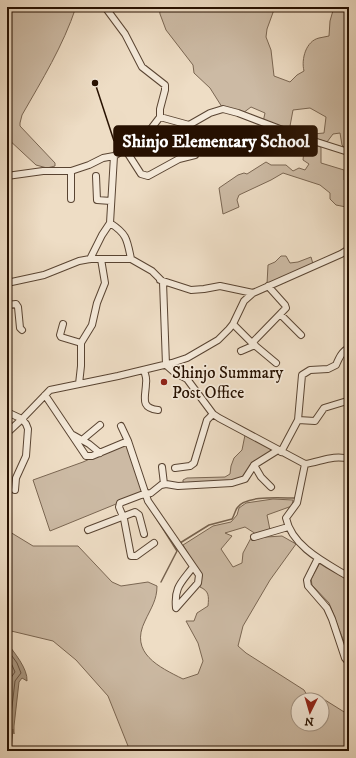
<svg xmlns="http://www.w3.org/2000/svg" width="356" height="758" font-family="'IM FELL DW Pica',serif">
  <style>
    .green { fill: #ccbaa4; stroke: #7a6652; fill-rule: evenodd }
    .water { fill: #aa9882; stroke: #76624e }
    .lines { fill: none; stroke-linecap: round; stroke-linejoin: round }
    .shore { stroke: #685442; stroke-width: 1 }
    .stream { stroke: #76624e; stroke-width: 1.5 }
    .minor-casing { stroke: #594432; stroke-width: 8 }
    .minor { stroke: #f4e9d9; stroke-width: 6 }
    .poi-dot { fill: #8f2418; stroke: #f4e9d9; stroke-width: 1.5 }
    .labels { text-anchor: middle; stroke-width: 3.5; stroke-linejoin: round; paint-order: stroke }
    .poi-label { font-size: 17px; fill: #271101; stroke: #f4e9d9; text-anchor: start }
    .leader { fill: none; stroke: #271101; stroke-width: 1.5 }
    .callout-dot { fill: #271101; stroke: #f4e9d9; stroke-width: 1.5 }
    .callout { fill: #271101; stroke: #271101; stroke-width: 1.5 }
    .callout-label { font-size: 18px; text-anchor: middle; font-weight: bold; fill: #fff }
  </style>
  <rect width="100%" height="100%" fill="#eeddc5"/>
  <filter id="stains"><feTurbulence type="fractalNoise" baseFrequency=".005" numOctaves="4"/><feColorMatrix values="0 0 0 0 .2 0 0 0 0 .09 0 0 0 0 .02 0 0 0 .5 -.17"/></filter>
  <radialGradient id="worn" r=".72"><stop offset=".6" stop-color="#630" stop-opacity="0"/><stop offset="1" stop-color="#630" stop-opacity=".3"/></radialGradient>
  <path class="green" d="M7,7H76C63,46 42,80 22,115L20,123V126L55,163V166L47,168L36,165L7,138Z
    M159,7H275L267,29L266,37L271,50L274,76L290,82L297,75L304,71C301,59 306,41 319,38C322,37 326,37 329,36L330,21L334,7H349V153L342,145L340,133L333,134L327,142L263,122L265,113L251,107L243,113L222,107L210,88L194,73L193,65L166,30L160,14ZM310,108L326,117L324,133L313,134L290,126L293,110Z
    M316,146L321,147V163L344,170V180H349V204L346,207L336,205L330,199V193L320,185L283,173L271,180L239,195L237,200L239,207L223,214L219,188L238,175L244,173L247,174L266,162L271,165H286L293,171L299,168L305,170L309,164L303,160L304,150L312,154Z
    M281,256H286L290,263L298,262L311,257L313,264L267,284L268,265L275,262Z
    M245,435L271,449L272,451L238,480L186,483L183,482V480L187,478L225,477L230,474L231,466L234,458L242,450Z
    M123,444L130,447L143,493L50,531L33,480L83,462Z
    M273,499L293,500L292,506L267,515L270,530L256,534L245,527L225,533L232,536L221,549L233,567L242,563L243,553L251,538L282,536L296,544L270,580L243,626L238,646L246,653L304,690L308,697L325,700L349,715V751H130L108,696L76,660L53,641L7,630V532H10L33,546H78L112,582L121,586L148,582L157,586C157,600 151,608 145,621C129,653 159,667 183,679L198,674L203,661L198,643L186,621H194L197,613L208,606C209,596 209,591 200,587L198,569L183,545L213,526L231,522L237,515L239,508L246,503ZM298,700H322V724H298Z
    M321,561L349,579V655L329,603L312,585L311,579Z"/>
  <path class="water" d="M7,643C14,652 28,669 27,681L22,678L19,682L14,726V734L13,729L11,751H7Z"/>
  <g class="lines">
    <path class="shore" d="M7,649L17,663L21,673L15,681L7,750
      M7,658L12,665L15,672L10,679L7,703"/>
    <path class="stream" d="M153,513L177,551L161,582
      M180,543L209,525L232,519C234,516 235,511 237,508C245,495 281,498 294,498"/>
    <defs>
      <path id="minor" d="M160,117L189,125L210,113L223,109L238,113L301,137L345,151L349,150
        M125,149L141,174L148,176L179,159L195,155
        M7,176L43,171H71L89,165L103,158L114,156L130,146L150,130L160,117V109L165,90V85L142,67L125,34L105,7
        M96,176L97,200L111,201
        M71,199V171
        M90,259L102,235L110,223
        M131,259L152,271L163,282L166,365L174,372L187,379L213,414L219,418L305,464C320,462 334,454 349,459
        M160,280L191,290L204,289L220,286L253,293
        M7,283L44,275L79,261L90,259H131C127,239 127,234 110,223L114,156
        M7,305L16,304L18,307L20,328L22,330
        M281,315L301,335
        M63,324L60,335L61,337L81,343
        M233,324L252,343L286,308L285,305L268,286
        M252,343L276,363
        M241,351L255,345
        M144,370C145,374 147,378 146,383C146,396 139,408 158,410
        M79,384L81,366V343L92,325L97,303L105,283L101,259
        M45,395L86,456H92L128,441L148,501L199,575L198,583L176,608C174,587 181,583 193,567
        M7,412L22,419L26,424L28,429L26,456L16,478L15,490
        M298,420L315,421L324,408L347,401L349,402
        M121,426L128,441
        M7,433L22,419L50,390L118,376L172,363L187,358L218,340L229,329L233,324L244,301L253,293L341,254L349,249
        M73,435L89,444L100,453
        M82,440L100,425
        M281,452L298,420L302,375L310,370L328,369L336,365C339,358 342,351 349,348
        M305,464L297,503L286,518C292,547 326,563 349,577
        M254,465L261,477L271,487
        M162,467L164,484
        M175,468L190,466L194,463L207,420L213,414
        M88,530L135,512L139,515L144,534
        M254,537L288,527
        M154,543L136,556H131L124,519L119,507L120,503L141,495L151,493L161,485L166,484L178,486L232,483L245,479L254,465L278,450
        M318,558L307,580L308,586L327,608L332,619L345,658L349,663"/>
    </defs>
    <use href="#minor" class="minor-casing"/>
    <use href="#minor" class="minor"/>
  </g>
  <circle class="poi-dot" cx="164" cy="382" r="4"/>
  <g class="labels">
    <g class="poi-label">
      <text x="172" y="378">Shinjo Summary<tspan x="172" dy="20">Post Office</tspan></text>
    </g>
  </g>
  <path class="leader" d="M95 83L114 141"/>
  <circle class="callout-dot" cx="95" cy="83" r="4"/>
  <rect class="callout" x="114" y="126" width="203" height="30" rx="4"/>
  <g class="callout-label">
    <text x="216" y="147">Shinjo Elementary School</text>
  </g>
  <rect width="356" height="758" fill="none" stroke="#eeddc5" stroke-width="24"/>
  <rect x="8" y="8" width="340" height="742" fill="none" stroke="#271101" stroke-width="2"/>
  <rect x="12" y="12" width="332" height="734" fill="none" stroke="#271101"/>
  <g transform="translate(310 712) rotate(185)"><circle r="19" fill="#f4e9d9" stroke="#a29383"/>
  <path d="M0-3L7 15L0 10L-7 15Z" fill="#8f2418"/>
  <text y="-6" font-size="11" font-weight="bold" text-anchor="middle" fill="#271101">N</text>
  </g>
  <rect width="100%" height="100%" filter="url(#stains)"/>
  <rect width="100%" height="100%" fill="url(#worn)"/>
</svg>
